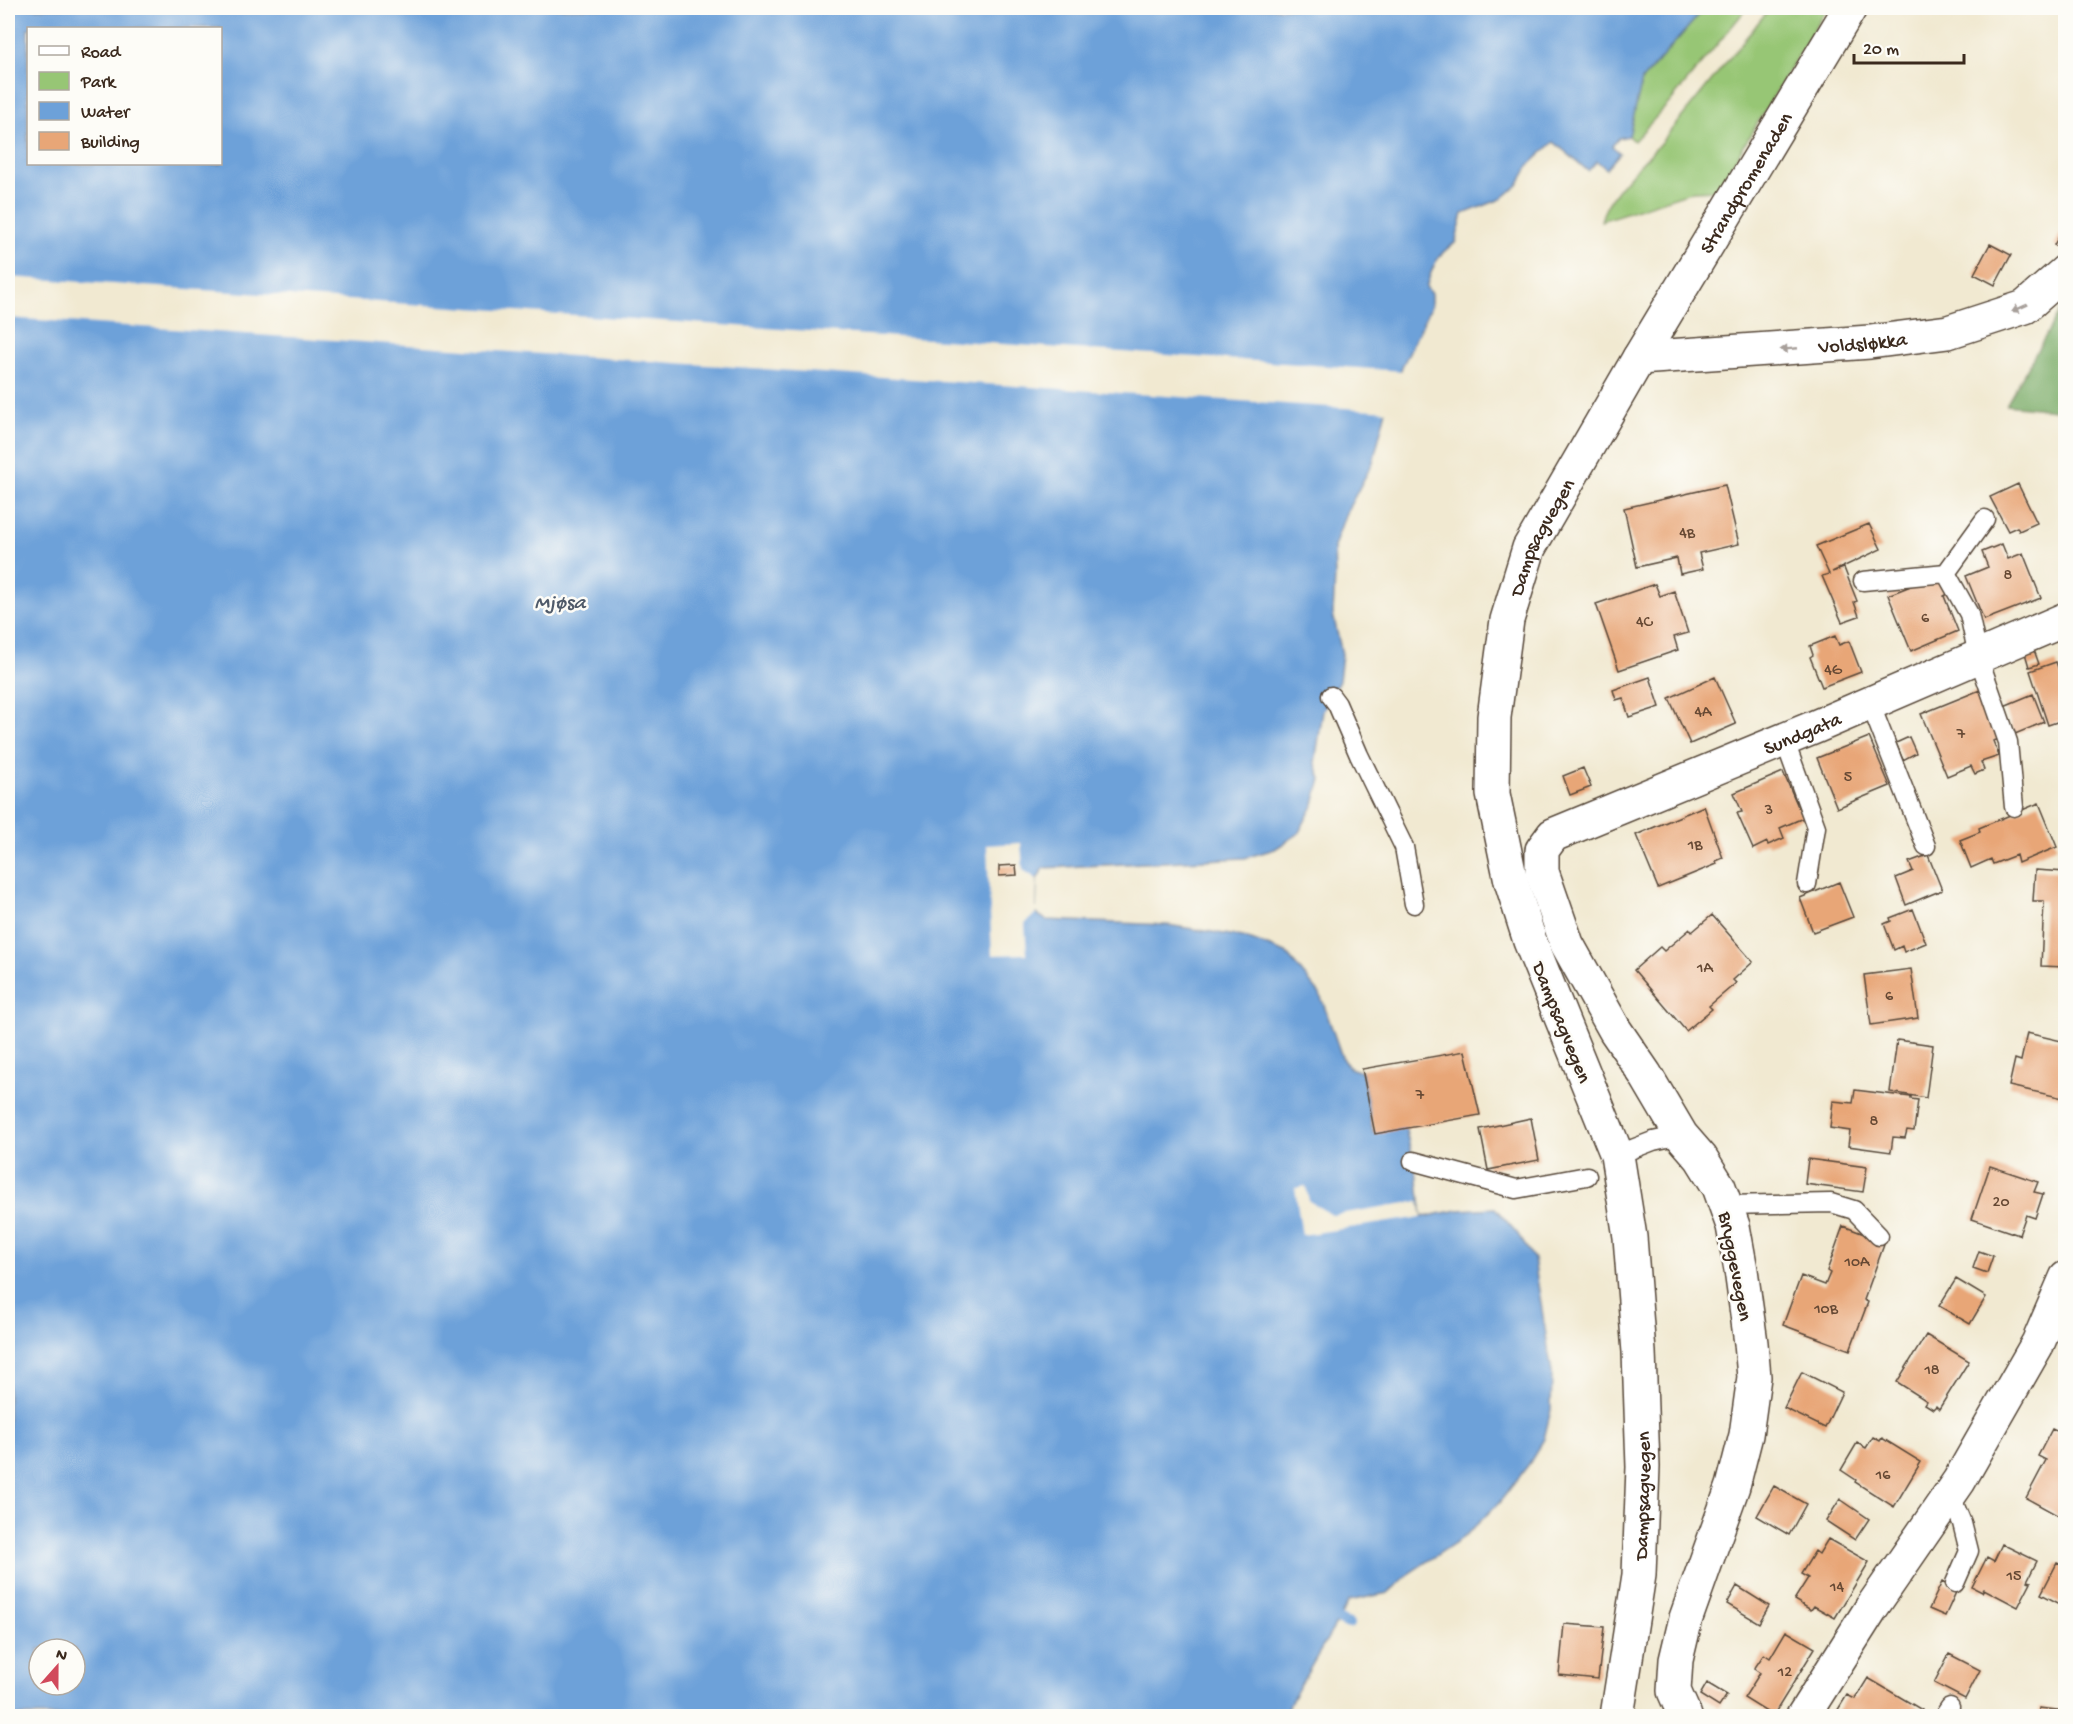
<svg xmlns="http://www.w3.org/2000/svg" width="2073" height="1724" font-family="'Gochi Hand',sans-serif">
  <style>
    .green { fill: #97c675; stroke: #69784a; stroke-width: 1.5 }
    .forest { fill: #79ab66; stroke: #5a6a42; stroke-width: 1.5 }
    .water { fill: #6da1d9; stroke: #54667c; stroke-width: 1.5; fill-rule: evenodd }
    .pier { fill: #f1e9d1 }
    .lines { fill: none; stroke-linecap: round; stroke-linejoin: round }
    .stream { stroke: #6da1d9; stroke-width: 10 }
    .building { fill: #e8a677 }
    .service-casing { stroke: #564739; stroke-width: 21 }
    .minor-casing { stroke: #564739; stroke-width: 36 }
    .service { stroke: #fff; stroke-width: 18 }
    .minor { stroke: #fff; stroke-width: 33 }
    .oneway { fill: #a79f9a }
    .labels { text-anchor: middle; stroke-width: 5; stroke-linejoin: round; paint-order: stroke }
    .number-label { font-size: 16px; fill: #664934 }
    .street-label { font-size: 20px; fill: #3b2a1e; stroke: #fdfcf7 }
    .water-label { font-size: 21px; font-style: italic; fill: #4f5a69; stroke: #fdfcf7 }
  </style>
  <rect width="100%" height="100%" fill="#fdfcf7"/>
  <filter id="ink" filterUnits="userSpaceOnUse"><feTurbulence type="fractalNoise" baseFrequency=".0167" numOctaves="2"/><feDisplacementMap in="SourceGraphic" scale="12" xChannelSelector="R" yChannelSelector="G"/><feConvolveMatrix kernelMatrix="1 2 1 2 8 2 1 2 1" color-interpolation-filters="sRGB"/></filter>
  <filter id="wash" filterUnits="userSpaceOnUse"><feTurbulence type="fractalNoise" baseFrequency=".008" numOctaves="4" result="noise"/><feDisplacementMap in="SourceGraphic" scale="24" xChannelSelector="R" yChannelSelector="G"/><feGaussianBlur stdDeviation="1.35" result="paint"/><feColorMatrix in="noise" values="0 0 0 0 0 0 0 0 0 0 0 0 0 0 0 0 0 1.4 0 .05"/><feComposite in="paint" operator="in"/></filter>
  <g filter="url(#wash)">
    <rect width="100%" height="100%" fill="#f1e9d1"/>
    <path class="green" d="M1705,8H1747L1670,102L1634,141L1629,136L1642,80Z
      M1770,8H1827L1717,190L1693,191L1601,221C1607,193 1644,163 1662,141C1699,97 1734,52 1770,8Z"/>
    <path class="forest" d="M2065,302V411L2006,405Z"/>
    <path class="water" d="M8,8H1705L1642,80L1629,136L1619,138L1612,146L1620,153L1606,169L1597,161L1588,171L1554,142L1530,164L1518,185L1501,199L1463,214L1455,243C1436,255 1433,266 1426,287L1431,294V306L1402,367L1387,406L1373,462L1345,515L1334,547L1335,576L1333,614L1342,654L1339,681L1323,711L1315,762L1321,779L1314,804L1298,834L1275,849L1245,858L1044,868L1037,879L1036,913L1046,920L1168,925L1243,937L1286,953L1320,994L1343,1060L1350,1068L1362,1072L1373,1133L1405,1127L1418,1180L1422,1217L1458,1210L1495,1208L1517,1233L1534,1259L1552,1373L1551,1410L1544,1439L1529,1464L1499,1503L1464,1537L1411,1572L1388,1593L1349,1601L1290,1703L1286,1716H8ZM28,28H220V164H28ZM39,1649H75V1685H39Z"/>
    <path class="pier" d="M8,277L1403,371L1389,411L8,318Z
      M1021,843L1023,870L1037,879L1036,913L1025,924L1027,954L992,955L987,845Z
      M1306,1186L1309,1201L1332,1215L1419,1201L1422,1217L1302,1235L1295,1188Z"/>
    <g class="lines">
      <path class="stream" d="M1339,1620L1349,1624"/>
    </g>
    <g id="blocks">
      <path class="building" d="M2066,224V252L2054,245Z
        M1990,244L2011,255L1995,285L1974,274Z
        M2018,484L2037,523L2019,531L2017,527L2008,531L1990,497Z
        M1725,485L1739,544L1699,553L1703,569L1680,574L1677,558L1637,567L1624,508Z
        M1869,524L1881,549L1832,572L1844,568L1857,601L1854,602L1859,616L1842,622L1822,576L1829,574L1816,546Z
        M2002,544L2008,559L2023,553L2041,598L1984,620L1966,576L1988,567L1982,552Z
        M1936,576L1938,583L1943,581L1948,594L1944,596L1958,631L1911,651L1888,595Z
        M1655,584L1660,596L1674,591L1688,633L1674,637L1678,650L1619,670L1596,604Z
        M1835,636L1839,645L1849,641L1861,672L1822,687L1810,657L1813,655L1810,646Z
        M2034,650L2039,664L2029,667L2025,653Z
        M2056,662L2066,690V719L2048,725L2030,671Z
        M1650,677L1660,707L1629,717L1623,698L1616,700L1613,690Z
        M1715,677L1736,724L1690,744L1669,698Z
        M1980,690L2000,739L1993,741L1999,756L1981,762L1984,770L1975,774L1971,766L1947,776L1921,714Z
        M2033,694L2044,722L2015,734L2004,706Z
        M1869,737L1890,786L1837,808L1817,758Z
        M1909,737L1916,753L1903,760L1896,743Z
        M1583,768L1591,787L1570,795L1563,776Z
        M1783,772L1803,818L1780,828L1784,838L1768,845L1767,842L1753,849L1737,813L1742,812L1734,793Z
        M2039,803L2057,847L2018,863L2016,855L1993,864L1991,859L1971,868L1960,840L1980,832L1979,828Z
        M1704,806L1723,858L1716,861L1717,864L1658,888L1636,835Z
        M1928,855L1942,890L1906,905L1896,878L1913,871L1909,862Z
        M1016,865L1017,875L999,876V866Z
        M2035,870L2066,872V967L2041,966L2044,901H2033Z
        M1839,882L1853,917L1813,932L1800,898Z
        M1913,909L1926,943L1904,952L1902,946L1894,950L1884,924L1891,921L1890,918Z
        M1712,915L1753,962L1733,980L1736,983L1709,1006L1712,1009L1686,1031L1634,970L1660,947L1664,951L1690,929L1692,932Z
        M1911,969L1918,1018L1871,1025L1864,975Z
        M2027,1033L2066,1042V1096H2064L2063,1098L2009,1086L2015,1059L2021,1061Z
        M1897,1040L1933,1045L1926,1098L1890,1092Z
        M1465,1051L1480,1115L1375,1134L1362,1069Z
        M1855,1090L1911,1097V1099L1918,1100L1914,1131L1907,1130L1905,1138L1893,1137L1891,1152L1848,1146L1850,1131L1830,1128L1833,1101L1853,1103Z
        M1531,1118L1539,1160L1488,1170L1480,1129Z
        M1808,1159L1867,1167L1863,1192L1805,1184Z
        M1990,1166L2038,1182L2034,1192L2043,1194L2035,1218L2026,1215L2019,1235L1972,1219Z
        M1843,1226L1885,1242L1864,1300L1868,1302L1850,1350L1783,1325L1801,1276L1825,1285L1830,1273L1827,1271Z
        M1979,1251L1993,1256L1987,1273L1973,1268Z
        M1956,1279L1986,1297L1970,1324L1939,1306Z
        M1926,1335L1969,1361L1939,1409L1936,1406L1933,1409L1925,1404L1927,1401L1897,1382Z
        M1802,1372L1842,1392L1825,1428L1784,1408Z
        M2052,1429L2066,1436V1520L2026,1498L2046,1460L2038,1456Z
        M1873,1437L1880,1441L1882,1438L1921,1462L1894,1507L1855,1482L1856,1480L1841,1470L1857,1443L1866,1448Z
        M1774,1486L1806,1504L1789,1535L1757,1516Z
        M1840,1499L1869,1519L1855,1540L1826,1521Z
        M1828,1539L1869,1562L1835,1618L1814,1606L1811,1610L1794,1600L1808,1578L1801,1574L1815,1551L1819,1554Z
        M2002,1544L2037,1561L2027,1581L2031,1582L2018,1607L1984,1589L1982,1592L1972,1587L1987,1557L1994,1561Z
        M2057,1563L2066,1567V1594L2060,1604L2041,1594Z
        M1942,1582L1957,1590L1945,1616L1929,1609Z
        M1737,1586L1769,1606L1759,1623L1727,1604Z
        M1564,1624L1604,1627L1598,1679L1559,1675Z
        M1786,1631L1815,1648L1773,1716L1744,1698L1760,1673L1754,1669L1764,1654L1770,1658Z
        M1949,1654L1980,1670L1965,1699L1934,1683Z
        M1868,1678L1922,1710L1918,1716H1834L1847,1695L1855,1699Z
        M1707,1683L1727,1695L1719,1707L1700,1695Z
        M2039,1708L2066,1711V1716H2038Z"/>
    </g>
  </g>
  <g filter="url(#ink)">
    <use href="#blocks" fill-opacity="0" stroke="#564739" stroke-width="1.5"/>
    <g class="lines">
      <defs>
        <path id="service" d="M1946,573L1969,614L1978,656L2008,742L2014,807
          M1863,581L1946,573L1985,519
          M1331,696L1337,704L1359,755L1404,847L1414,904
          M1870,703L1926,846
          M1784,739L1816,827L1807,884
          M1617,1155L1653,1141L1681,1135
          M1413,1161L1516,1189L1587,1176
          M1726,1205L1831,1203L1854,1210L1879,1236
          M1950,1494L1962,1523L1969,1551L1955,1583
          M1944,1716L1950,1707"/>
        <g id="minor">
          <path id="s1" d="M1639,358L1870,342L1948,332L2025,307L2066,271"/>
          <path id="s2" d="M1617,1716L1639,1575L1643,1467L1639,1352L1630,1237L1617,1155L1530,941L1511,881L1493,794L1494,717L1507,620L1529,548L1639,358L1850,8"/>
          <path id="s3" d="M1685,1716L1674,1691L1676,1660L1686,1618L1733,1486L1746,1435L1754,1377L1751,1343L1741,1270L1733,1226L1719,1187L1701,1158L1681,1135L1645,1074L1615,1030L1567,944L1542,872V850L1553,835L1815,727L2066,619"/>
          <path d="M1803,1716L1872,1607L1959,1481L2038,1343L2066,1278"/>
        </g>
      </defs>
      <use href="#service" class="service-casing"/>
      <use href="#minor" class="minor-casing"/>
      <use href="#service" class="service"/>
      <use href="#minor" class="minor"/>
    </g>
    <defs><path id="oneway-solid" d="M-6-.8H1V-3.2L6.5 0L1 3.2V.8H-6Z" transform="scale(1.5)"/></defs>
    <g class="oneway">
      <use href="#oneway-solid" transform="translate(2020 308) rotate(156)"/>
      <use href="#oneway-solid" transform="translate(1789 349) rotate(175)"/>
    </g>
  </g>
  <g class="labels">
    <g class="number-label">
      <text x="1687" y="537">4B</text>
      <text x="2008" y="579">8</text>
      <text x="1925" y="622">6</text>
      <text x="1644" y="626">4C</text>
      <text x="1833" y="674">4G</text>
      <text x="1703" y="716">4A</text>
      <text x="1961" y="738">7</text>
      <text x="1848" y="781">5</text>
      <text x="1769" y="814">3</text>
      <text x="1695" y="849">1B</text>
      <text x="1705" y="972">1A</text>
      <text x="1889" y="1000">6</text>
      <text x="1420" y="1099">7</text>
      <text x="1874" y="1125">8</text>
      <text x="2001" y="1206">20</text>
      <text x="1857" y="1266">10A</text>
      <text x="1826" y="1313">10B</text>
      <text x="1932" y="1374">18</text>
      <text x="1883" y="1479">16</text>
      <text x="2014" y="1580">15</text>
      <text x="1837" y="1591">14</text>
      <text x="1785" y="1676">12</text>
    </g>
    <g class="street-label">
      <text dy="7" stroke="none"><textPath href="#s2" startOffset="1622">Strandpromenaden</textPath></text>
      <text dy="7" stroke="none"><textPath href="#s1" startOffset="224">Voldsløkka</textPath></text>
      <text dy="7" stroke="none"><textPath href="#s2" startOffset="1212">Dampsagvegen</textPath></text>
      <text dy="7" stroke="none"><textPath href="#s3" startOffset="1220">Sundgata</textPath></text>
      <text transform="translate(1563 1022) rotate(68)" y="7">Dampsagvegen</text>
      <text transform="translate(1737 1266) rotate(79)" y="7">Bryggevegen</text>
      <text dy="7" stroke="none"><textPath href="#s2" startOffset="222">Dampsagvegen</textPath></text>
    </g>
    <g class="water-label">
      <text x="560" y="608">Mjøsa</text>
    </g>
  </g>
  <rect width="2073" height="1724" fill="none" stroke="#fdfcf7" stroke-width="30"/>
  <rect x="27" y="27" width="195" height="138" fill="#fdfcf7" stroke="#afa8a0" stroke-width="1.5"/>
  <rect x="39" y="46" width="30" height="9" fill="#ffffff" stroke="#afa8a0" stroke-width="1.5"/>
  <text x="81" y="57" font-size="18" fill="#3b2a1e">Road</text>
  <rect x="39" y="72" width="30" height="18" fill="#97c675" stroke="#afa8a0" stroke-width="1.5"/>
  <text x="81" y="87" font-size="18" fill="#3b2a1e">Park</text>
  <rect x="39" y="102" width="30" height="18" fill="#6da1d9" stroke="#afa8a0" stroke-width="1.5"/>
  <text x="81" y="117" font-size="18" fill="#3b2a1e">Water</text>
  <rect x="39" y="132" width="30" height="18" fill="#e8a677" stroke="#afa8a0" stroke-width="1.5"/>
  <text x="81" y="147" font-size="18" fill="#3b2a1e">Building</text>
  <g transform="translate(57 1667) rotate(21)"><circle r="28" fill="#fdfcf7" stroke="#afa8a0" stroke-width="1.5"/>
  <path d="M0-4.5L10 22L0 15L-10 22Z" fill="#d1495b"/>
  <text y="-9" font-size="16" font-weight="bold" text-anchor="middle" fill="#3b2a1e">N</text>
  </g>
  <path d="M1854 54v9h110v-9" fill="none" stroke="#3b2a1e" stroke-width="3"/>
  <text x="1863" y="54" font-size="18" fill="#3b2a1e" stroke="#fdfcf7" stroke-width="4.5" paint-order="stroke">20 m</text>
</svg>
